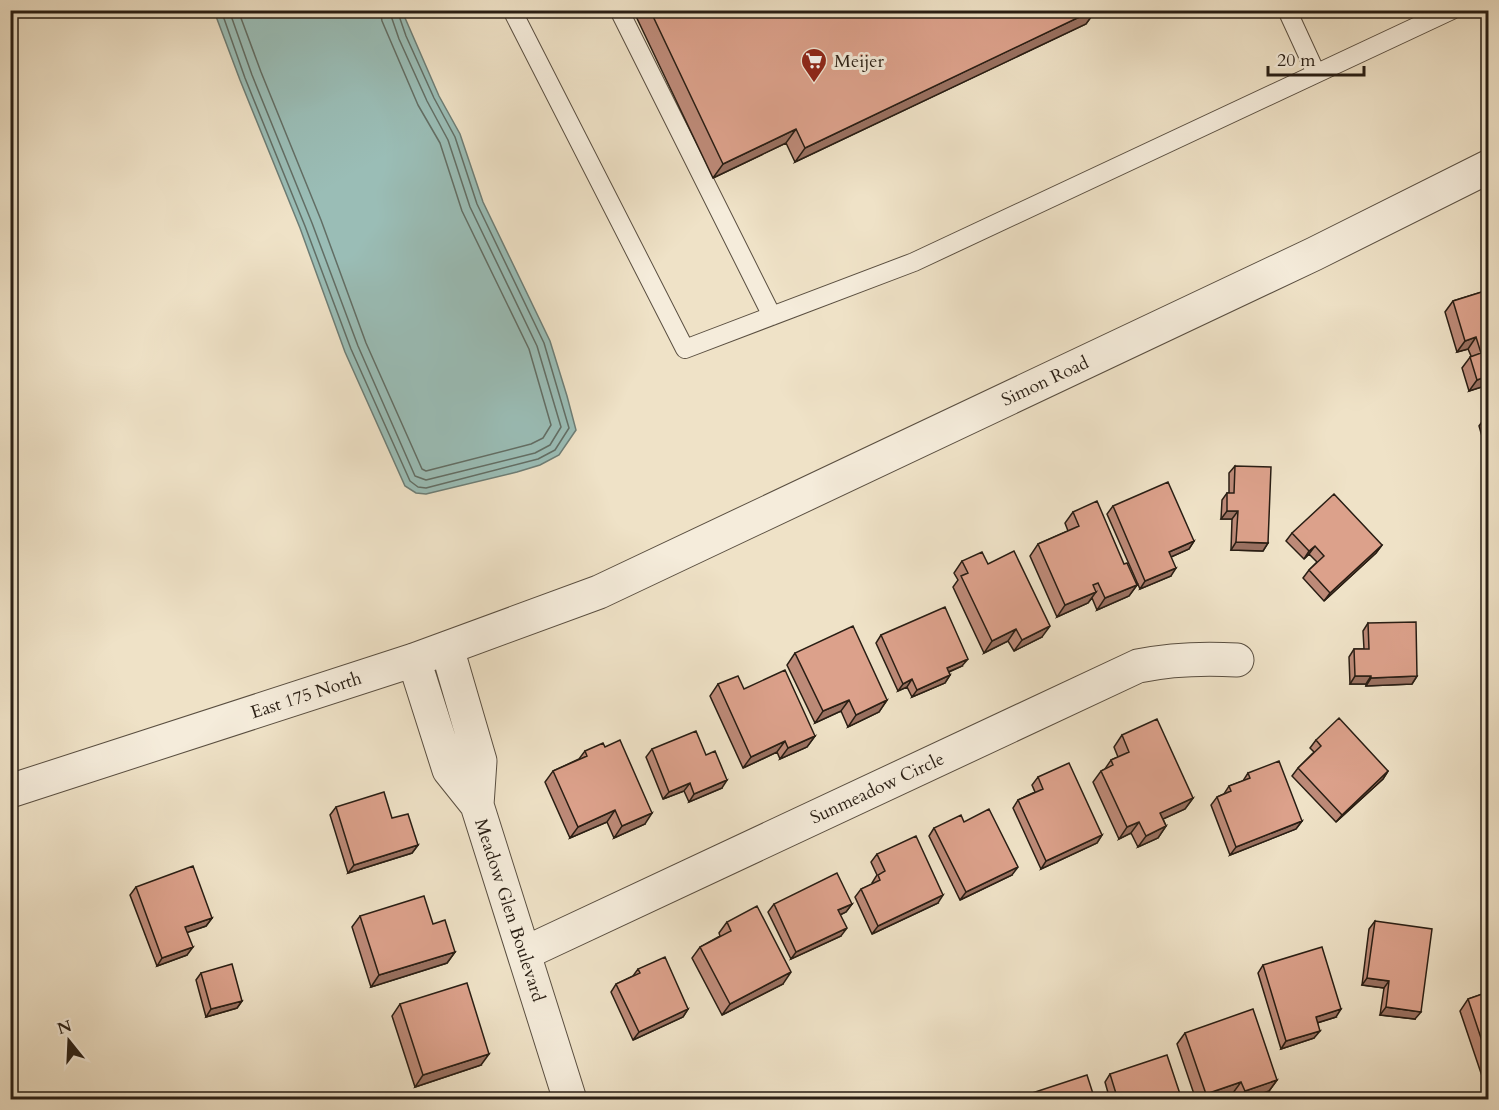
<svg xmlns="http://www.w3.org/2000/svg" width="1499" height="1110" font-family="Cardo,serif">
  <style>
    .water { fill: #9abdb6; stroke: #6d7d75; stroke-width: 1.5 }
    .lines { fill: none; stroke-linecap: round; stroke-linejoin: round }
    .shore { stroke: #626e65; stroke-width: 1.5 }
    .service-casing { stroke: #5a4f41; stroke-width: 20 }
    .minor-casing { stroke: #5a4f41; stroke-width: 35 }
    .service { stroke: #f5ecdb; stroke-width: 18 }
    .minor { stroke: #f5ecdb; stroke-width: 33 }
    .wall { fill: #bd8a78; stroke: #291e14; stroke-width: 1.5 }
    .shaded-wall { fill: #9a7161; stroke: #291e14; stroke-width: 1.5 }
    .building { fill: #dca18b; stroke: #291e14; stroke-width: 1.5 }
    .labels { text-anchor: middle; stroke-width: 6; stroke-linejoin: round; paint-order: stroke }
    .poi-label { font-size: 18px; fill: #291e14; stroke: #f5ecdb; text-anchor: start }
    .street-label { font-size: 18px; fill: #291e14; stroke: #f5ecdb }
  </style>
  <rect width="100%" height="100%" fill="#efe2c7"/>
  <filter id="stains"><feTurbulence type="fractalNoise" baseFrequency=".00333" numOctaves="4"/><feColorMatrix values="0 0 0 0 .2 0 0 0 0 .09 0 0 0 0 .02 0 0 0 .5 -.17"/></filter>
  <radialGradient id="worn" r=".72"><stop offset=".6" stop-color="#630" stop-opacity="0"/><stop offset="1" stop-color="#630" stop-opacity=".3"/></radialGradient>
  <path class="water" d="M214,11H402L439,96L460,134L483,202L550,341L567,396L576,430L559,455L540,465L517,472L426,494L416,493L405,486L345,352L300,228L240,80Z"/>
  <g class="lines">
    <path class="shore" d="M221,10L245,78L305,226L351,349L410,481L418,487L426,488L538,459L555,450L569,428L544,343L477,204L455,137L434,98L406,36L397,10
      M229,10L252,75L312,223L358,346L415,476L426,480L535,453L550,445L561,427L537,346L470,207L448,140L427,101L399,39L389,10
      M238,10L261,72L321,220L366,343L422,469L426,471L531,444L543,438L551,425L529,349L462,211L440,143L418,105L382,21L380,10"/>
    <defs>
      <path id="service" d="M512,10L685,349L914,262L1452,10
        M619,10L772,316
        M1287,10L1316,73"/>
      <path id="minor" d="M447,648L480,761L477,805
        M414,660L449,770L477,805L570,1100
        M10,791L414,660L599,592L1314,254L1488,167
        M525,953L1138,666C1172,659 1203,658 1237,660"/>
    </defs>
    <use href="#service" class="service-casing"/>
    <use href="#minor" class="minor-casing"/>
    <use href="#service" class="service"/>
    <use href="#minor" class="minor"/>
  </g>
  <path class="wall" d="M633,10H1096L1086,24L795,162L786,143L713,178Z
    M1488,290V385L1469,391L1462,368L1471,356L1468,349L1457,352L1445,312L1453,301Z
    M1487,415H1488V457L1479,426Z
    M1235,466L1268,543L1263,551L1231,550L1232,519H1221L1222,500L1227,493H1229V473Z
    M1113,506L1194,541L1189,549L1171,557V576L1140,589L1107,514Z
    M1073,512L1124,564L1137,585L1129,596L1097,610L1092,598L1088,603L1057,617L1030,556L1038,544L1068,531L1065,523Z
    M1292,533L1382,545L1376,553L1324,601L1303,578L1309,570L1317,562L1309,554L1304,559L1286,541Z
    M962,561L988,564L1042,637L1014,651L1008,641L984,653L953,587L958,580L954,573Z
    M1368,623L1417,676L1412,684L1366,686V684H1350L1349,657L1354,649H1364L1363,631Z
    M881,635L962,666L949,672L950,675L945,683L912,697L907,687L898,691L876,643Z
    M795,653L887,700L879,712L848,727L841,711L815,723L787,665Z
    M718,684L744,689L815,736L807,747L780,759L777,752L743,768L710,696Z
    M1122,735L1193,798L1185,809L1163,819L1166,826L1158,838L1138,847L1131,833L1119,839L1093,782L1101,771L1105,769L1111,760L1118,757L1114,747Z
    M1316,740L1388,771L1383,779L1336,822L1292,776L1298,768L1314,752L1310,748Z
    M652,749L706,755L722,788L689,802L684,791L663,799L646,757Z
    M585,751L645,824L614,838L607,822L570,838L545,782L553,771L579,759Z
    M1248,773L1302,821L1296,829L1230,855L1211,805L1217,797L1224,794L1229,786L1243,781Z
    M1038,777L1102,835L1097,843L1041,869L1013,808L1018,800L1035,792L1032,785Z
    M336,807L392,818L418,845L412,853L348,873L330,815Z
    M964,822L1012,875L960,900L929,836L934,828Z
    M877,854L938,903L872,934L855,897L861,889L873,884L872,883L877,875L871,862Z
    M136,887L212,918L206,926L187,932V955L157,966L130,895Z
    M774,904H852L846,912L840,915L841,936L791,959L768,912Z
    M360,916L433,924L455,952L447,963L371,987L352,927Z
    M1375,921L1415,1019L1380,1015L1384,988L1362,985L1369,929Z
    M727,922L783,984L722,1015L692,958L700,947L720,936L719,933Z
    M1263,965L1336,1017L1317,1023L1314,1038L1281,1049L1258,973Z
    M638,969L688,1009L683,1017L633,1040L611,992L616,984L633,976Z
    M201,973L242,1001L237,1008L206,1017L196,980Z
    M1488,992V1077L1483,1079L1460,1011L1468,999Z
    M400,1004L481,1065L415,1087L392,1016Z
    M1185,1033L1277,1080L1269,1091L1244,1100H1236L1233,1093L1215,1100H1196L1177,1044Z
    M1110,1074L1182,1100H1110L1105,1082Z"/>
  <path class="shaded-wall" d="M1094,10H1096L1086,24L795,162L805,148Z
    M796,129L786,143L713,178L723,164Z
    M1476,337L1468,349L1457,352L1465,341Z
    M1488,376V385L1469,391L1477,380Z
    M1227,511H1238L1232,519H1221Z
    M1194,541L1189,549L1164,560L1169,552Z
    M1236,542L1268,543L1263,551L1231,550Z
    M1382,545L1376,553L1324,601L1330,593Z
    M1315,546L1309,554L1304,559L1309,551Z
    M1176,568L1171,576L1140,589L1145,581Z
    M1137,585L1129,596L1097,610L1105,598Z
    M1096,592L1088,603L1057,617L1065,605Z
    M1050,626L1042,637L1014,651L1022,640Z
    M1016,629L1008,641L984,653L992,641Z
    M968,659L962,666L941,675L947,668Z
    M950,675L945,683L912,697L917,690Z
    M1355,676H1371L1366,684H1350Z
    M1417,676L1412,684L1366,686L1371,678Z
    M912,679L907,687L898,691L903,684Z
    M849,700L841,711L815,723L823,711Z
    M887,700L879,712L848,727L856,715Z
    M815,736L807,747L780,759L788,748Z
    M785,741L777,752L743,768L751,757Z
    M1388,771L1383,779L1336,822L1342,815Z
    M727,780L722,788L689,802L694,794Z
    M690,783L684,791L663,799L669,792Z
    M1193,798L1185,809L1152,824L1160,813Z
    M615,810L607,822L570,838L578,827Z
    M652,813L645,824L614,838L622,826Z
    M1302,821L1296,829L1230,855L1236,847Z
    M1139,822L1131,833L1119,839L1127,827Z
    M1166,826L1158,838L1138,847L1146,836Z
    M1102,835L1097,843L1041,869L1046,861Z
    M418,845L412,853L348,873L354,865Z
    M1018,867L1012,875L960,900L966,892Z
    M943,895L938,903L872,934L878,926Z
    M852,904L846,912L833,918L838,910Z
    M212,918L206,926L180,935L185,927Z
    M847,928L841,936L791,959L796,952Z
    M193,947L187,955L157,966L162,958Z
    M455,952L447,963L371,987L379,975Z
    M791,972L783,984L722,1015L730,1004Z
    M1367,978L1389,981L1384,988L1362,985Z
    M242,1001L237,1008L206,1017L211,1009Z
    M1386,1007L1421,1012L1415,1019L1380,1015Z
    M688,1009L683,1017L633,1040L639,1032Z
    M1341,1009L1336,1017L1310,1025L1316,1017Z
    M1320,1031L1314,1038L1281,1049L1286,1041Z
    M489,1054L481,1065L415,1087L423,1075Z
    M1488,1071V1077L1483,1079Z
    M1277,1080L1269,1091L1244,1100H1239L1245,1091Z
    M1241,1082L1233,1093L1215,1100H1202L1206,1094Z"/>
  <path class="building" d="M650,10H1094L805,148L796,129L723,164Z
    M1488,290V376L1477,380L1470,357L1481,353L1476,337L1465,341L1453,301Z
    M1235,466L1271,467L1268,543L1236,542L1238,511H1227V493H1234Z
    M1168,482L1194,541L1169,552L1176,568L1145,581L1113,506Z
    M1334,494L1382,545L1330,593L1309,570L1324,556L1315,546L1309,551L1292,533Z
    M1097,501L1124,564L1127,563L1137,585L1105,598L1098,583L1093,585L1096,592L1065,605L1038,544L1079,526L1073,512Z
    M1014,551L1050,626L1022,640L1016,629L992,641L961,576L968,573L962,561L982,552L988,564Z
    M945,607L968,659L947,668L950,675L917,690L912,679L903,684L881,635Z
    M1416,622L1417,676L1371,678V676H1355L1354,649H1369L1368,623Z
    M853,626L887,700L856,715L849,700L823,711L795,653Z
    M785,670L815,736L788,748L785,741L751,757L718,684L738,676L744,689Z
    M1339,718L1388,771L1342,815L1298,768L1321,746L1316,740Z
    M1157,719L1193,798L1160,813L1166,826L1146,836L1139,822L1127,827L1101,771L1113,765L1111,760L1129,752L1122,735Z
    M696,731L706,755L715,751L727,780L694,794L690,783L669,792L652,749Z
    M620,740L652,813L622,826L615,810L578,827L553,771L587,756L585,751L603,743L605,747Z
    M1279,761L1302,821L1236,847L1217,797L1231,791L1229,786L1250,778L1248,773Z
    M1069,763L1102,835L1046,861L1018,800L1043,789L1038,777Z
    M384,792L392,818L408,814L418,845L354,865L336,807Z
    M989,809L1018,867L966,892L934,828L961,815L964,822Z
    M916,836L943,895L878,926L861,889L880,880L878,875L885,871L877,854Z
    M193,866L212,918L185,927L193,947L162,958L136,887Z
    M837,873L852,904L838,910L847,928L796,952L774,904Z
    M424,896L433,924L445,920L455,952L379,975L360,916Z
    M757,906L791,972L730,1004L700,947L731,931L727,922Z
    M1375,921L1432,929L1421,1012L1386,1007L1389,981L1367,978Z
    M1322,947L1341,1009L1316,1017L1320,1031L1286,1041L1263,965Z
    M665,957L688,1009L639,1032L616,984L640,973L638,969Z
    M232,964L242,1001L211,1009L201,973Z
    M467,983L489,1054L423,1075L400,1004Z
    M1488,992V1059L1468,999Z
    M1253,1009L1277,1080L1245,1091L1241,1082L1206,1094L1185,1033Z
    M1167,1055L1182,1100H1118L1110,1074Z
    M1087,1075L1095,1100H1021L1020,1097Z"/>
  <defs>
    <symbol id="supermarket-pin" viewBox="-11 -11 22 30"><path d="M0 17L-7.5 6A9.5 9.5 0 1 1 7.5 6Z" fill="#8f2418" stroke="#f5ecdb"/><path d="M-6-5.5h2.5l.6 2H6L4.5 2H-2.5L-4.4-4H-6ZM-1.5 3.2a1.3 1.3 0 1 0 .1 0ZM3 3.2a1.3 1.3 0 1 0 .1 0Z" fill="#fff"/></symbol>
  </defs>
  <g fill-rule="evenodd">
    <use href="#supermarket-pin" x="799" y="46" width="30" height="40"/>
  </g>
  <g class="labels">
    <g class="poi-label">
      <text x="834" y="67">Meijer</text>
    </g>
    <g class="street-label">
      <text transform="translate(1045 381) rotate(-25)" y="6">Simon Road</text>
      <text transform="translate(306 695) rotate(-18)" y="6">East 175 North</text>
      <text transform="translate(877 788) rotate(-25)" y="6">Sunmeadow Circle</text>
      <text transform="translate(510 910) rotate(72)" y="6">Meadow Glen Boulevard</text>
    </g>
  </g>
  <rect width="1499" height="1110" fill="none" stroke="#efe2c7" stroke-width="36"/>
  <rect x="12" y="12" width="1475" height="1086" fill="none" stroke="#291e14" stroke-width="3"/>
  <rect x="18" y="18" width="1463" height="1074" fill="none" stroke="#291e14" stroke-width="1.5"/>
  <g transform="translate(69 1041) rotate(342)" stroke="#f5ecdb" stroke-width="4.5" paint-order="stroke">
  <path d="M0-4.5L10 22L0 15L-10 22Z" fill="#291e14"/>
  <text y="-9" font-size="16" font-weight="bold" text-anchor="middle" fill="#291e14">N</text>
  </g>
  <path d="M1268 66v9h96v-9" fill="none" stroke="#291e14" stroke-width="3"/>
  <text x="1277" y="66" font-size="18" fill="#291e14" stroke="#f5ecdb" stroke-width="4.5" paint-order="stroke">20 m</text>
  <rect width="100%" height="100%" filter="url(#stains)"/>
  <rect width="100%" height="100%" fill="url(#worn)"/>
</svg>
